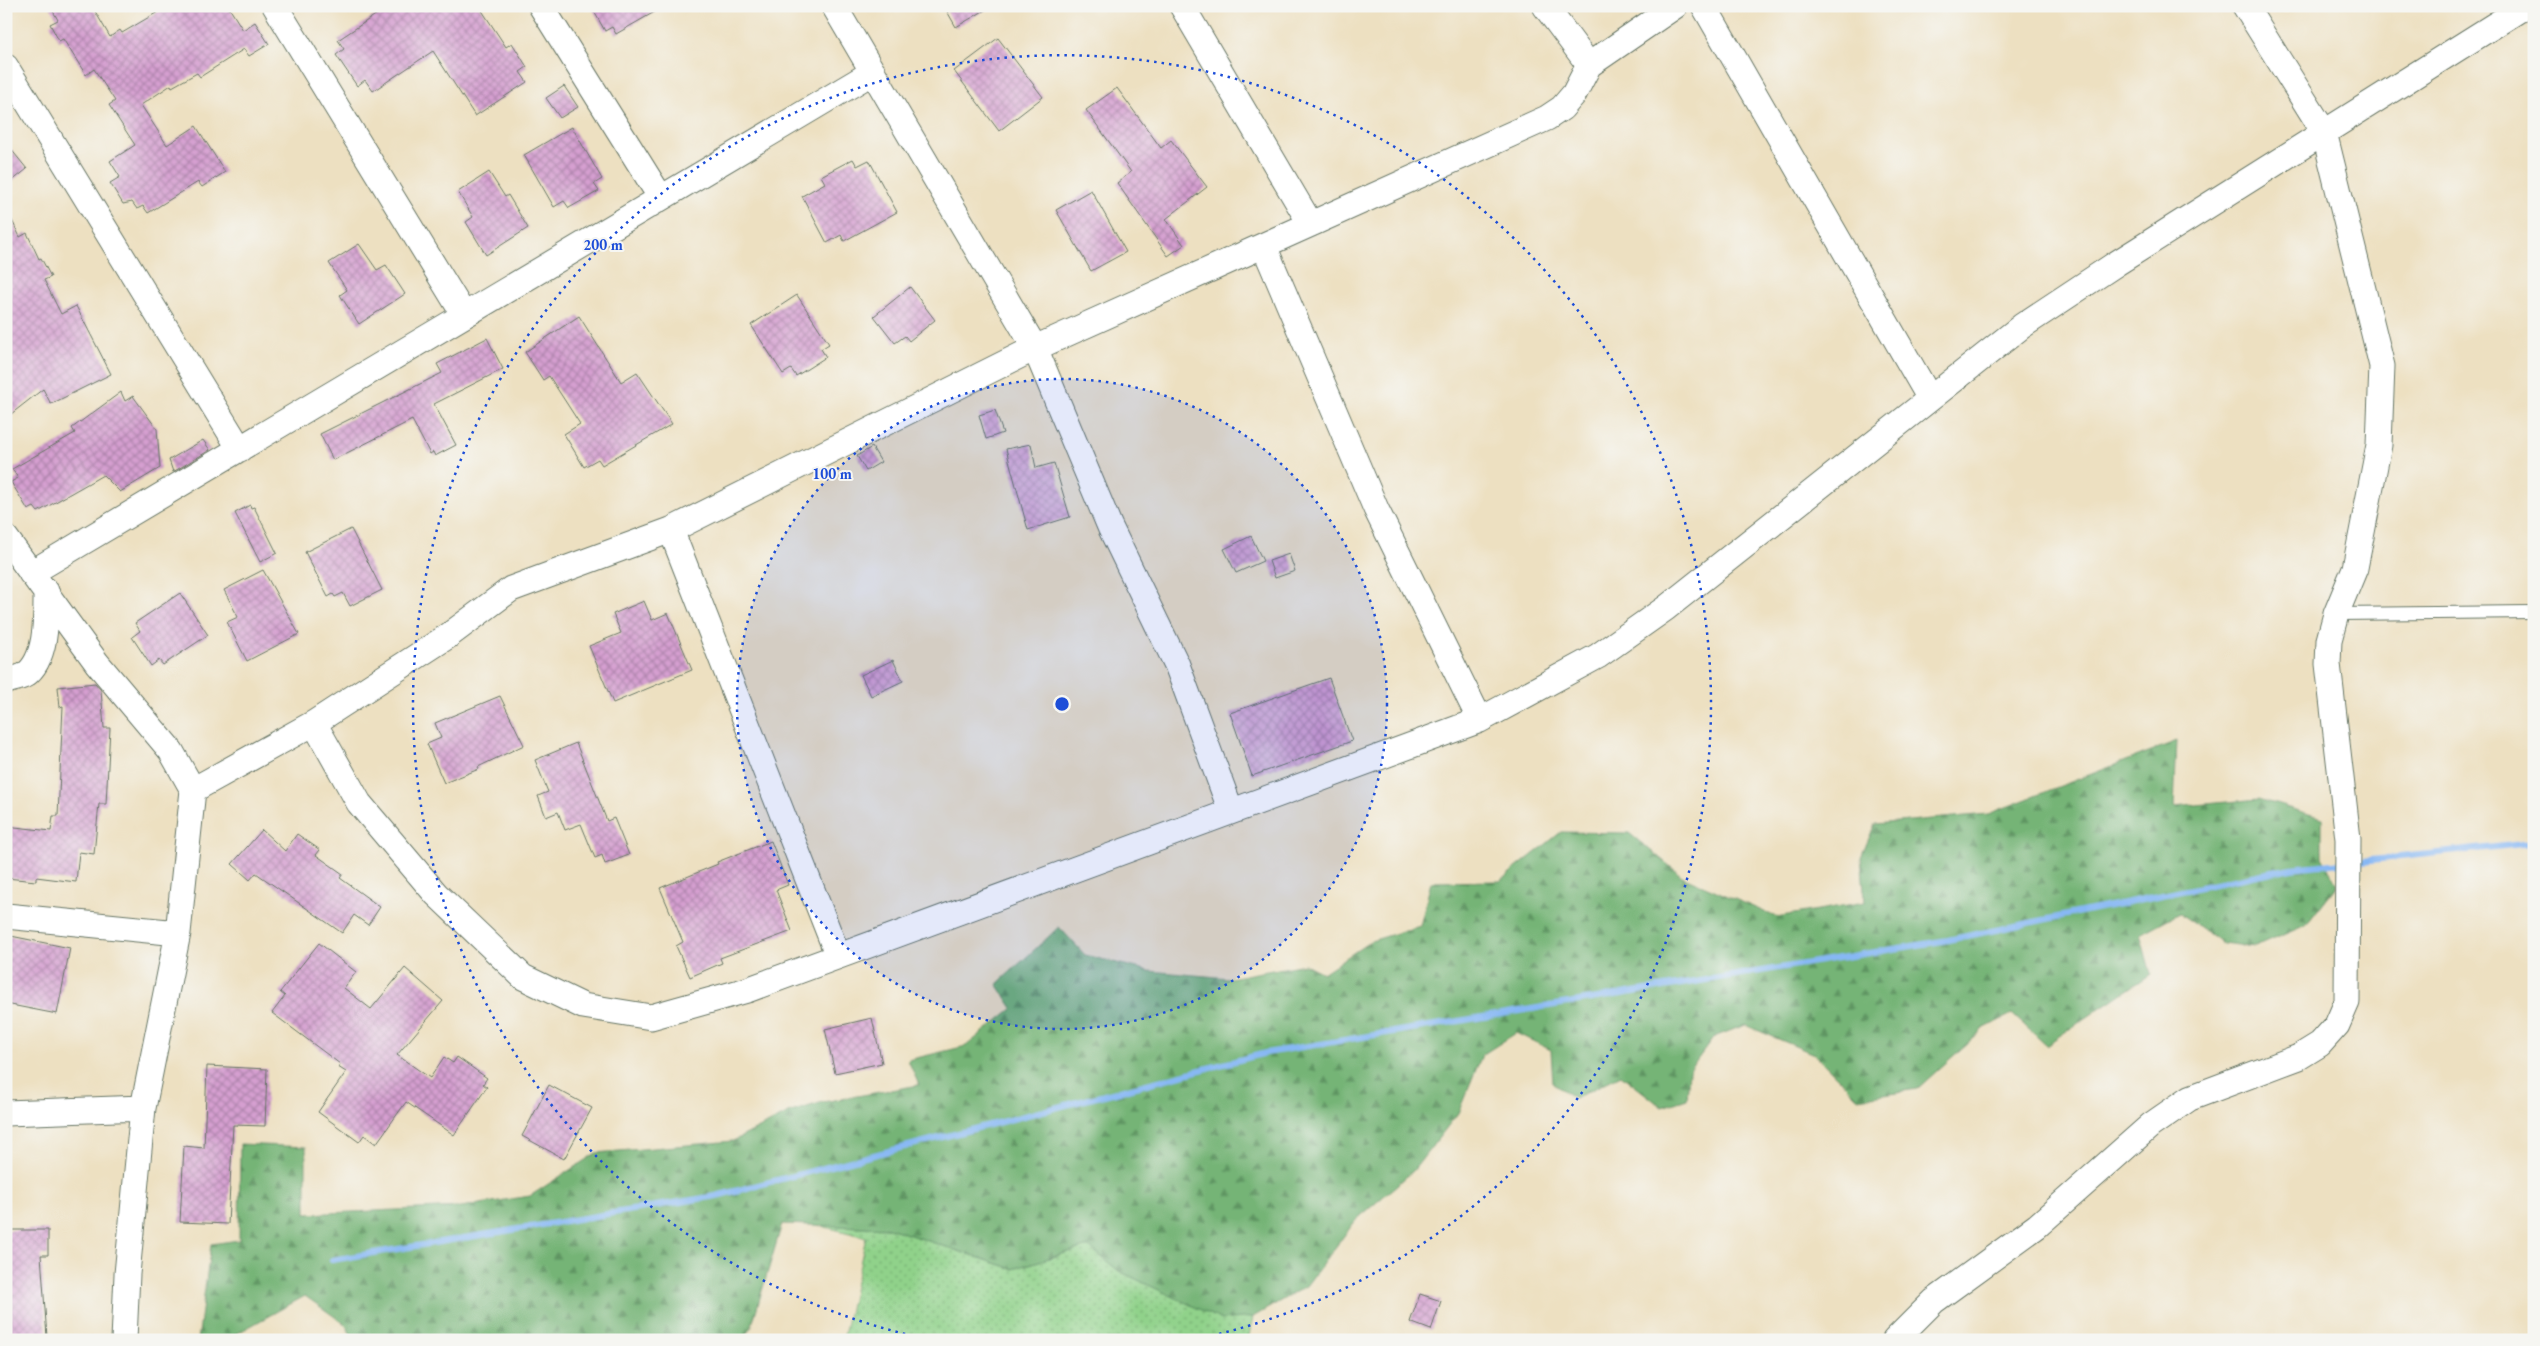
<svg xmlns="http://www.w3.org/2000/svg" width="2540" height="1346" font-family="'EB Garamond',serif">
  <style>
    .grass { fill: url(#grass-dots); stroke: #58885f }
    .forest { fill: url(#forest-firs); stroke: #4a7855 }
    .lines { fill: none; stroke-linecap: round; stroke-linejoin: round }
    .stream { stroke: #87b8f4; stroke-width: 6 }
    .building { fill: url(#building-cross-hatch) }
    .service-casing { stroke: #677665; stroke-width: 14 }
    .minor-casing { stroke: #677665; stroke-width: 27 }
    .service { stroke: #fff; stroke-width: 12 }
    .minor { stroke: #fff; stroke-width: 25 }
    .ring { fill: none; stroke: #1d4ed8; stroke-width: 2.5; stroke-dasharray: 2.5 5 }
    .centre { fill: #1d4ed8; stroke: #f6f6f2; stroke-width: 2.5 }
    .ring-label { font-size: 15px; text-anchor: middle; font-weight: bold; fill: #1d4ed8; stroke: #f6f6f2; stroke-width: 4; stroke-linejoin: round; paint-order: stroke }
  </style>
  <defs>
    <pattern id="grass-dots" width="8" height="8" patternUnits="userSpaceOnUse" patternTransform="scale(1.25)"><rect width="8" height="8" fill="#90d28a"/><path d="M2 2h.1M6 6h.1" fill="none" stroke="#75ac72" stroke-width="1.8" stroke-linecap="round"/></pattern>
    <pattern id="forest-firs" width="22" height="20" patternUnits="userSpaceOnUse" patternTransform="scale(1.25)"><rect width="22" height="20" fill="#74b476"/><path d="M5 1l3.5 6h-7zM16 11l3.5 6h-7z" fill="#5f9462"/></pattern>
    <pattern id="building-cross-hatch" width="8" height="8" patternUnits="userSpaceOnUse" patternTransform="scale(1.25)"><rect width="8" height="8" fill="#d59fd0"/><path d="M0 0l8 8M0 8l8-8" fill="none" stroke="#ac83aa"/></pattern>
  </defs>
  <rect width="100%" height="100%" fill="#f6f6f2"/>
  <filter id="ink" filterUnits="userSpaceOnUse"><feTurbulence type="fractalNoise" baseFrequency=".02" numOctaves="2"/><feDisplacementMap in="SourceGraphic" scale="10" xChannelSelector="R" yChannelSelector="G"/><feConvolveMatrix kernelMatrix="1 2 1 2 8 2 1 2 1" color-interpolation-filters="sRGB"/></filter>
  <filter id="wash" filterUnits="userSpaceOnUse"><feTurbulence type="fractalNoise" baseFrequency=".0096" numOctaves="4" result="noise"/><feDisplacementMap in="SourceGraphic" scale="20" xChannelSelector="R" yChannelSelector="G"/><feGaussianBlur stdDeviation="1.12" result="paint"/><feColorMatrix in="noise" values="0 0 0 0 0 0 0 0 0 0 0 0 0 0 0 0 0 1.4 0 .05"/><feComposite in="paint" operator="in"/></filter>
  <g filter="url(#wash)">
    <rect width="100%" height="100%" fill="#ede0c1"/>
    <path class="grass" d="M817,1225L889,1228L1013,1269L1088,1246L1119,1271L1222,1319L1253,1317L1248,1340H843L866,1237Z"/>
    <path class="forest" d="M2177,741L2174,807L2259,799L2322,818V857L2337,885L2306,925L2255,947L2222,943L2179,913L2140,934L2151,974L2046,1045L2012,1014L1983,1029L1917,1089L1858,1098L1814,1054L1745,1025L1714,1037L1689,1071L1687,1099L1662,1107L1621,1075L1575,1098L1553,1084L1551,1050L1516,1033L1482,1055L1458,1113L1413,1171L1356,1220L1306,1286L1253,1317L1222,1320L1119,1271L1088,1246L1013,1269L889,1228L782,1224L751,1328L744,1340H354L345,1324L305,1296L225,1340H198L211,1244L239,1240L240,1144L306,1147V1214L461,1207L530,1196L596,1153L733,1141L791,1112L823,1102L919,1085L908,1060L966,1046L1013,1008L997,984L1059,927L1085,955L1149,971L1229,978L1305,964L1323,973L1371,941L1420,926L1431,882L1500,881L1561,832L1629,833L1682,876L1776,917L1865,902L1861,857L1875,824L1988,814Z"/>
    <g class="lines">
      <path class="stream" d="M2352,862L2534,843
        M332,1260L716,1196L1266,1053L1948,940L2291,868L2342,863"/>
    </g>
    <g id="blocks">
      <path class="building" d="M50,6H92L110,37L120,30L122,33L168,6H228L243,30L255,22L269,44L249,56L244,49L200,77L197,73L172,87L171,85L141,105L167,145L196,126L225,172L202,187L198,182L148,213L143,206L137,209L132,202L123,204L110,183L120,177L110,161L135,145L109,105L115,101L94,69L86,75L63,39L59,41L50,24L58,20Z
        M389,6H479L506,47L512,43L527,67L520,72L527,82L475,116L433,51L373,91L365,80L357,86L336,55L344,49L338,40Z
        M591,6H665L616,34L612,27L605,31Z
        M944,6H992L956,27Z
        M998,38L1043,97L999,131L954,71Z
        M564,86L578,107L560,118L546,98Z
        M1117,88L1161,148L1171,140L1207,187L1166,219L1184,245L1168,256L1117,183L1131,172L1086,110Z
        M572,127L602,179L594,184L599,191L569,208L564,201L554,207L524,155Z
        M6,143L27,169L6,186Z
        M853,159L857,166L869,160L897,212L844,241L841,235L827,243L802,196L825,183L821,176Z
        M489,172L505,197L508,195L528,228L486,255L466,222L473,217L458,192Z
        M1091,190L1126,252L1091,271L1056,210Z
        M6,208L20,237L27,233L39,259L41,258L51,277L44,280L61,314L76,306L111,374L51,404L43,389L6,418Z
        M359,244L377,270L386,265L405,294L359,324L340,295L347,290L329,263Z
        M910,287L935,320L909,341L905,336L895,343L874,316Z
        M797,295L829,344L821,349L826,357L796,376L791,369L783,374L751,325Z
        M579,316L621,382L637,372L672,424L602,465L598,459L584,467L564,434L580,424L549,376L543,380L525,352Z
        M487,338L503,369L434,404L456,445L435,456L433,452L430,454L412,420L333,460L320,434L442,373L437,364Z
        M121,392L125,401L133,396L157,429L160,468L120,492L103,475L38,512L34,507L28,510L11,482L18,478L12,469L75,433L72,428Z
        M995,410L1003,433L986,439L979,415Z
        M203,440L210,450L173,472L169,460Z
        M1031,444L1036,468L1054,463L1070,517L1028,530L1006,449Z
        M872,447L881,462L866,471L857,456Z
        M250,505L251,508L254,507L277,553L260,562L235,513Z
        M351,529L382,590L350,606L343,593L335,597L333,594L328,597L305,552Z
        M1251,536L1263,561L1236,573L1224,549Z
        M1289,554L1295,571L1275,578L1269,561Z
        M263,570L299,634L247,661L227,622L238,617L224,590Z
        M180,593L208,635L163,665L159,660L151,666L132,637L140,631L135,623Z
        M644,601L652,620L668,613L692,670L613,703L589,646L621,633L613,614Z
        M893,660L903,681L871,696L861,675Z
        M1329,678L1352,741L1252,776L1230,713Z
        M95,683L101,690L104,728H110L106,804H99L94,854L79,852L76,882L36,877V881L6,878V826L51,831L53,816H58L63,706L60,707L58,687Z
        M500,696L524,745L478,767L479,769L444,783L427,744L441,738L435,723Z
        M576,743L607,821L614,818L629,855L605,864L602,855L595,858L581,824L565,830L558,812L546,817L538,796L548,792L535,760Z
        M262,830L285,851L297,834L320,850L316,855L343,874L340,878L380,907L368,925L354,915L342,933L256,873L250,880L232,864Z
        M771,841L788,885L776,890L792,931L720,958L722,963L690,977L676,946L683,942L660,888L718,864L717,862Z
        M6,935L70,948L57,1014L6,1004V970L9,953H6Z
        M319,943L356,972L344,988L371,1009L405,968L443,1001L397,1055L430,1078L444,1057L453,1063L457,1057L487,1078L483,1084L487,1087L454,1135L406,1102L376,1144L364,1135L359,1142L318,1112L346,1072L338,1067L340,1064L272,1013L285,996L280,992Z
        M872,1018L882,1063L835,1073L825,1029Z
        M207,1066L267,1069L265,1126L233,1125L228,1224L180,1222L184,1146L204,1148Z
        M549,1085L592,1108L564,1159L522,1136Z
        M6,1230H48V1255H41L47,1337L6,1340Z
        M1420,1294L1441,1301L1431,1330L1410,1322Z"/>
    </g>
  </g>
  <g filter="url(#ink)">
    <use href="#blocks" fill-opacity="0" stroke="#677665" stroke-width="1"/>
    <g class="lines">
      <defs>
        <path id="service" d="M2336,614L2534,612"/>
        <path id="minor" d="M275,6L464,315
          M541,6L661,198
          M834,6L1035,348L1110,527L1177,665L1231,811
          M1182,6L1310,223
          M1545,6L1589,65
          M1704,6L1929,397
          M6,67L240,449
          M1264,246L1376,509L1480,720
          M671,530L838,956
          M6,538L97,663L171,751L193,790L178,933L143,1108L127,1274L124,1340
          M31,573L873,72
          M6,681C12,679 20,678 25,675C48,659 46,615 46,591
          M314,723L359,803L436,894L523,977L583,1006L651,1017L747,990L1480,720L1598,656L1666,608L2022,326L2117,263L2525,6
          M193,790L314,723L448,636L511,589L671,530L1035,348L1547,118L1562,108L1574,94L1589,65L1675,6
          M6,916L178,933
          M6,1113L143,1108
          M1895,1340L1934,1301L2037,1226L2151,1125L2190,1098L2299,1057L2320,1044L2337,1025L2347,1002L2348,839L2328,664L2329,640L2336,614L2355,568L2379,445L2382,366L2324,132L2245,6"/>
      </defs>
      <use href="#service" class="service-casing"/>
      <use href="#minor" class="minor-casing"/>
      <use href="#service" class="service"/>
      <use href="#minor" class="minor"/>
    </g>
  </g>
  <circle cx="1062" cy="704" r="325" fill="#1d4ed8" fill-opacity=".12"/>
  <g class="ring">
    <circle cx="1062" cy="704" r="325"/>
    <path d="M927 1339A649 649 0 1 1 1197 1339"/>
  </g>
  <circle cx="1062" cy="704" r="8" class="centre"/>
  <g class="ring-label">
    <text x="603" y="250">200 m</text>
    <text x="832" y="479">100 m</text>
  </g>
  <rect width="2540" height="1346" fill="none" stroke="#f6f6f2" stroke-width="25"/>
</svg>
